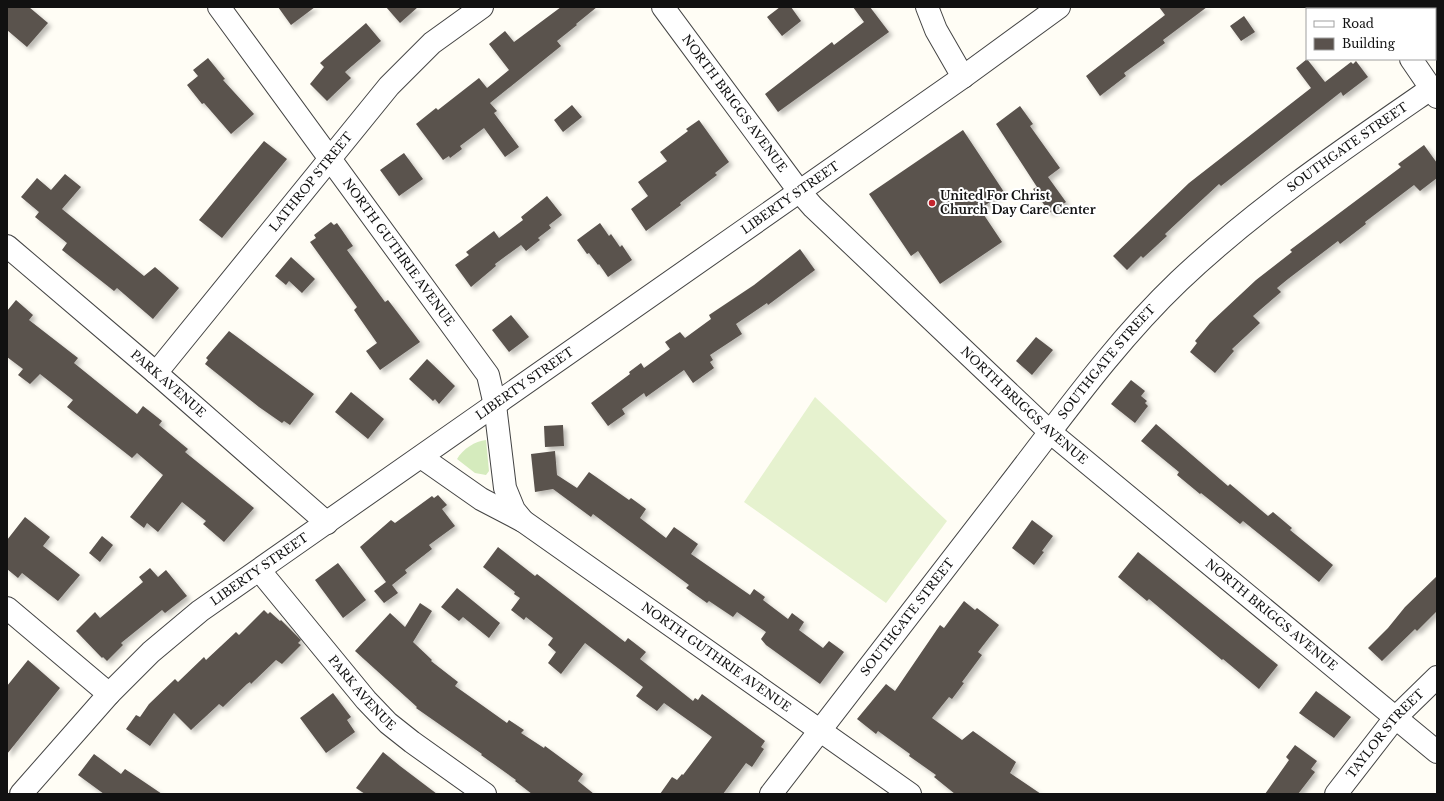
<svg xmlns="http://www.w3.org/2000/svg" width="1444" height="801" font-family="'Libre Baskerville',serif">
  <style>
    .green { fill: #d5ebbd }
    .pitch { fill: #e6f2cf }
    .building { fill: #5a524d; filter: url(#shadow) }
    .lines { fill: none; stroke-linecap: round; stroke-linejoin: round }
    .minor-casing { stroke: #444; stroke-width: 24 }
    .minor { stroke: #fff; stroke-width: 22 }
    .poi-dot { fill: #c4262e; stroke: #fff; stroke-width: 1.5 }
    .labels { text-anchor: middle; stroke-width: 4; stroke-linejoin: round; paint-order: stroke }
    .street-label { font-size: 12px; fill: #111; stroke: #fff }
    .poi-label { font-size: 12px; font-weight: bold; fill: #111; stroke: #fff; text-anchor: start }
  </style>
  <defs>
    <filter id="shadow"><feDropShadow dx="3.5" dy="3.5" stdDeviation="2" flood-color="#0004"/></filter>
  </defs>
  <rect width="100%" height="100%" fill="#fffdf5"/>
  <path class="green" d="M486,440L489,471L486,475L475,473L457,459C463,449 475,441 486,440Z"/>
  <path class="pitch" d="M815,397L947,521L886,603L744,502Z"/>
  <path class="building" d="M7,7H29L48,23L27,47L7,30Z
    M278,7H315L291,25Z
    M386,7H418L400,23Z
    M561,7H597L576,24L577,25L557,41L561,46L490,103L497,111L494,113L519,147L505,157L484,128L460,146L462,149L450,158L449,156L443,160L416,124L436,108L438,110L479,78L487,88L509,70L489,44L505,31L514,42Z
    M780,7H791L801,21L782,36L767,17Z
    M853,7H870L889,32L778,112L765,94L832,42L834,45L864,22Z
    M1159,7H1207L1163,40L1165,43L1124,73L1126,76L1100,96L1086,76L1165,15Z
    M1244,16L1255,32L1241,41L1230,26Z
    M366,23L381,41L345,72L351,78L327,101L310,84L324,67L320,63Z
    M208,58L225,79L223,80L254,114L231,134L204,103L202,104L187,85L198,76L193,70Z
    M1307,59L1325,82L1351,62L1353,64L1356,61L1368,77L1343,96L1341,92L1221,186L1219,184L1165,234L1167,236L1143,258L1141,256L1127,270L1113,256L1189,183L1311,88L1296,68Z
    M572,105L582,117L563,132L554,120Z
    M1020,106L1033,124L1030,126L1060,168L1048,177L1066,202L1050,213L1033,189L1037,187L996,124Z
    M699,120L729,162L715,173L717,175L680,203L681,205L646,231L631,209L648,196L638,182L667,161L660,152L688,131L686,129Z
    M963,130L1004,192L980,209L1002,242L940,284L918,251L911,256L869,194Z
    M264,141L287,159L222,238L199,220Z
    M1424,145L1437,163V178L1420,191L1414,185L1365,222L1366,224L1340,244L1338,241L1288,279L1277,288L1281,292L1253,316L1260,323L1232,349L1234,351L1215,373L1190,352L1197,343L1195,341L1210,323L1256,280L1292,252L1290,250L1401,167L1398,164Z
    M404,153L423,179L399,196L380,170Z
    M65,174L81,187L62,209L144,276L155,267L179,288L153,319L117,288L114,291L62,250L67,243L35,217L39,212L21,197L37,178L51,190Z
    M547,196L562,215L549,225L551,228L538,238L540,240L526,251L521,245L495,264L496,266L471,287L455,265L469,255L466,252L494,231L499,238L523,220L521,217Z
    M331,222L334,225L337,223L353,246L347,250L385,302L388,300L420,342L380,370L366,351L377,343L354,310L357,307L310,242L316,238L314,235Z
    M600,223L609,236L611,234L620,247L622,245L632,260L608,277L599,264L598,265L589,253L587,254L577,240Z
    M800,249L815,270L768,305L767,303L736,324L742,334L710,355L713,360L710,362L714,368L693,383L684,370L646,397L644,393L622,409L625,414L608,426L591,403L630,374L629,372L641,363L644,368L670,349L665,342L680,332L685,338L711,319L709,315L754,285Z
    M291,257L315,279L302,293L289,281L286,285L275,276Z
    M16,300L33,315L29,320L78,358L74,363L137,414L143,406L162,421L159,425L188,449L185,452L254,508L224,542L203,524L206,521L182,502L158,532L147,523L144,528L130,517L163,475L137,453L132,458L67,407L73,400L40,374L30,384L18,375L23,369L7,357V311Z
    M511,315L529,337L509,352L492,330Z
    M229,331L314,394L290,425L284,421L282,423L259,407L205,364L208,360L206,358Z
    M1036,337L1053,350L1032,375L1016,361Z
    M427,359L455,386L439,404L435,399L433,401L409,379Z
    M1131,380L1145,391L1141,396L1147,401L1145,403L1148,406L1135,423L1111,404Z
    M351,392L384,419L368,439L335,412Z
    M1156,424L1228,486L1230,484L1268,516L1273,512L1292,528L1290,530L1333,565L1319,582L1243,521L1240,524L1201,493L1200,494L1177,475L1179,472L1141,441Z
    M563,425L564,446L545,447L544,426Z
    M555,451L557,475L577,488L589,472L629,500L631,498L646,509L640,518L666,538L674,527L698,544L691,554L750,595L754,589L765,597L763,600L788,619L792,613L804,622L799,630L823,648L829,641L844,652L820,684L766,645L761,639L766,632L737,612L733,617L709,601L707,603L686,588L689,585L593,514L591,517L553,489L535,492L531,454Z
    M438,495L447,505L442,509L455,526L429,545L432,549L405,570L407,573L392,585L398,593L384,603L374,591L386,582L360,547L391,520L395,523L432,496L434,498Z
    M25,517L50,537L43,546L80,575L58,601L22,573L18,578L7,569V540Z
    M1032,520L1053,536L1042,551L1044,552L1034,565L1012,548Z
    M102,536L113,545L100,562L89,553Z
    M498,547L535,576L537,574L625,642L628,638L646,652L640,659L693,701L695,698L698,700L702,694L765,741L761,747L764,749L752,767L746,763L723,794H660L672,777L677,780L682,774L683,775L712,737L664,703L657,711L636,696L643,687L585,643L561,674L548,663L556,652L548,645L553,638L526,617L524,620L511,610L520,598L514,594L515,592L483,567Z
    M1138,552L1278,665L1259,689L1223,659L1222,660L1149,599L1147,601L1118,577Z
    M338,563L366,600L343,618L315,580Z
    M150,568L158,577L166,570L187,596L165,613L162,610L121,643L123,645L107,661L103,657L102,658L76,631L95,612L100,618L143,582L139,577Z
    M1437,576V611L1417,631L1415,629L1382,661L1368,648L1388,628L1405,607Z
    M457,588L500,623L489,638L463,617L459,621L441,607Z
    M964,601L975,610L977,608L999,625L978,652L982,655L962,682L964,683L952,699L949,697L932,718L962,740L973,731L1016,762L1010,773L1041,794H955L934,777L936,775L909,756L910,754L878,731L876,734L857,719L886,684L895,691L940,625L944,628Z
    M420,603L432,611L413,642L432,660L431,661L458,682L455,686L507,723L509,720L524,730L521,733L544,748L545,746L583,774L578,781L594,794H532L515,781L516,780L481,755L482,754L416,708L417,707L355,651L390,613L405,627Z
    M264,610L268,614L270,612L280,621L281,620L301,640L298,643L301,645L282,664L276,660L251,684L250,682L247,684L223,707L219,704L217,706L191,730L174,713L150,746L126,729L136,715L140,717L149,704L175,679L178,682L204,657L206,660L236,632L239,635Z
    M28,660L60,688L7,754V686Z
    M1316,691L1351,717L1334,738L1299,713Z
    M333,693L351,717L347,720L355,732L326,753L300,718Z
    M1295,745L1317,761L1311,769L1315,772L1298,794H1265L1289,760L1286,757Z
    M383,752L400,766L437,794H365L356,788Z
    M94,754L121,774L125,769L162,794H104L78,775Z"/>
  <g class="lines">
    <defs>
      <g id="minor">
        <path id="s1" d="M219,7L488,375L495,405L505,488L514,510L523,521"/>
        <path id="s2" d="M663,7L799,191L813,207L1050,432L1437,752"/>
        <path d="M927,7L936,30L963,77"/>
        <path d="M1373,7L1375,9"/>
        <path d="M1435,39L1437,37"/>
        <path d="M1411,59L1437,97"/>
        <path id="s3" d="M7,246L156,373L327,523"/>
        <path id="s4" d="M156,373L389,86L432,43L482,7"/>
        <path id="s5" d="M421,457L481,499L523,521L910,794"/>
        <path id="s6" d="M260,571L366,700L388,723L412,742L485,794"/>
        <path d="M7,608L109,694"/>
        <path id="s7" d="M21,794L109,694L151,652L200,611L963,77L1059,7"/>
        <path id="s8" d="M771,794C849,693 927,592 1004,492C1060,420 1113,344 1179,281C1256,208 1345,148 1432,88"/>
        <path id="s9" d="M1336,794L1395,718L1437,677"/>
      </g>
    </defs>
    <use href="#minor" class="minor-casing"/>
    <use href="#minor" class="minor"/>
  </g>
  <circle class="poi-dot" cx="932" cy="203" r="4"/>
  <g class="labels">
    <g class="street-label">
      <text dy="4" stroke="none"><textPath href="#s2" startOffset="120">NORTH BRIGGS AVENUE</textPath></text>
      <text dy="4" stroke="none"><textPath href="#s8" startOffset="871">SOUTHGATE STREET</textPath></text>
      <text dy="4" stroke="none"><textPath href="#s4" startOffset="246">LATHROP STREET</textPath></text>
      <text dy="4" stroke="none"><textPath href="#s7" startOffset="977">LIBERTY STREET</textPath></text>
      <text dy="4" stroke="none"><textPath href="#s1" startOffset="304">NORTH GUTHRIE AVENUE</textPath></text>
      <text dy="4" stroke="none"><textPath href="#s8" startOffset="547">SOUTHGATE STREET</textPath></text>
      <text dy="4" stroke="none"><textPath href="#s3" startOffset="212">PARK AVENUE</textPath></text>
      <text dy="4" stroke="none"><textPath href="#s7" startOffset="653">LIBERTY STREET</textPath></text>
      <text dy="4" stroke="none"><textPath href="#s2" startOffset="540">NORTH BRIGGS AVENUE</textPath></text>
      <text dy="4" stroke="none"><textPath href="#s7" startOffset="329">LIBERTY STREET</textPath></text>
      <text dy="4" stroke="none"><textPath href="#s2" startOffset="864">NORTH BRIGGS AVENUE</textPath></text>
      <text dy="4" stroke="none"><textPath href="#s8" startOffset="223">SOUTHGATE STREET</textPath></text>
      <text dy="4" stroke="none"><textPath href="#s5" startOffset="357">NORTH GUTHRIE AVENUE</textPath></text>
      <text dy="4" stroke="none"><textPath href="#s6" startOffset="159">PARK AVENUE</textPath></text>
      <text dy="4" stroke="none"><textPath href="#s9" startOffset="78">TAYLOR STREET</textPath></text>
    </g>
    <g class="poi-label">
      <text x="940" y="200">United For Christ<tspan x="940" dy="14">Church Day Care Center</tspan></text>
    </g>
  </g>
  <rect width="1444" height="801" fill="none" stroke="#111111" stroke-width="16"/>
  <rect x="1306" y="8" width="130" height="52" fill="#ffffff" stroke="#a0a0a0"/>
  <rect x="1314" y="21" width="20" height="6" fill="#ffffff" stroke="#a0a0a0"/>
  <text x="1342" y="28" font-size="12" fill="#111111">Road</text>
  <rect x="1314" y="38" width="20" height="12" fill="#5a524d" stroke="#a0a0a0"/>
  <text x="1342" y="48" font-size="12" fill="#111111">Building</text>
</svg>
